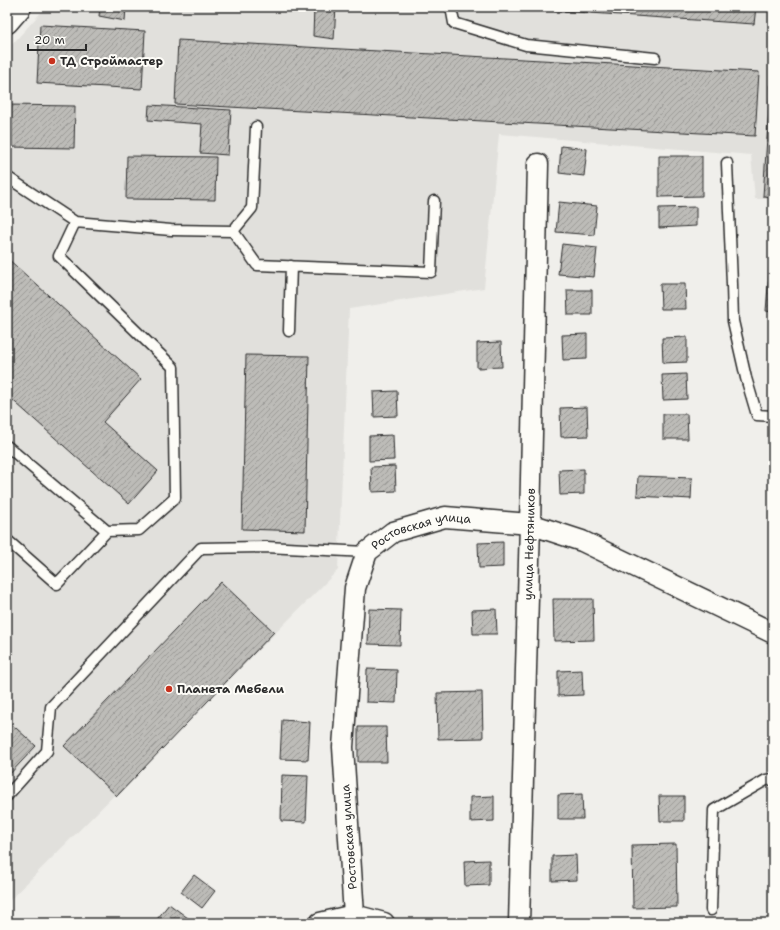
<svg xmlns="http://www.w3.org/2000/svg" width="780" height="930" font-family="'Shantell Sans',sans-serif">
  <style>
    .built { fill: #e1e0dc }
    .building { fill: url(#building-hatch); stroke: #2b2b2b }
    .lines { fill: none; stroke-linecap: round; stroke-linejoin: round }
    .service-casing { stroke: #2b2b2b; stroke-width: 13 }
    .minor-casing { stroke: #2b2b2b; stroke-width: 23 }
    .tertiary-casing { stroke: #2b2b2b; stroke-width: 25 }
    .service { stroke: #fdfcf7; stroke-width: 10 }
    .minor { stroke: #fdfcf7; stroke-width: 20 }
    .tertiary { stroke: #fdfcf7; stroke-width: 22 }
    .poi-dot { fill: #c8321e; stroke: #fdfcf7; stroke-width: 1.5 }
    .labels { text-anchor: middle; stroke-width: 4; stroke-linejoin: round; paint-order: stroke }
    .poi-label { font-size: 12px; font-weight: bold; fill: #2b2b2b; stroke: #fdfcf7; text-anchor: start }
    .street-label { font-size: 12px; fill: #2b2b2b; stroke: #fdfcf7 }
  </style>
  <defs>
    <pattern id="building-hatch" width="6" height="6" patternUnits="userSpaceOnUse"><rect width="6" height="6" fill="#bdbcb8"/><path d="M-1 1l2-2M0 6l6-6M5 7l2-2" fill="none" stroke="#9a9996"/></pattern>
  </defs>
  <rect width="100%" height="100%" fill="#f0efeb"/>
  <filter id="ink" filterUnits="userSpaceOnUse"><feTurbulence type="fractalNoise" baseFrequency=".025" numOctaves="2"/><feDisplacementMap in="SourceGraphic" scale="8" xChannelSelector="R" yChannelSelector="G"/><feConvolveMatrix kernelMatrix="1 2 1 2 8 2 1 2 1" color-interpolation-filters="sRGB"/></filter>
  <g filter="url(#ink)">
    <path class="built" d="M46,7H773V199H755L751,155L499,134L484,288L349,309L338,570L7,903V50Z"/>
    <path class="building" d="M100,7H126L125,21L99,16Z
      M314,7H336L334,39L313,36Z
      M545,7H756L754,24L545,10Z
      M40,25L145,31L142,89L37,83Z
      M178,40L759,72L755,136L175,104Z
      M771,79H773V197L763,196Z
      M7,105L75,106L74,148L7,147Z
      M149,105L231,110L228,155L200,153L202,124L148,120Z
      M561,146L587,149L584,176L559,173Z
      M127,156L216,157L215,200L126,199Z
      M659,156H702V196L659,197Z
      M559,202L597,206L594,235L556,232Z
      M696,207V226L659,228V208Z
      M773,225V312L766,311Z
      M562,244L597,248L594,277L558,274Z
      M7,258L141,379L103,422L158,471L129,504L7,395Z
      M660,284H685L686,309H661Z
      M567,290H592V315H568Z
      M587,334V359L563,360L562,335Z
      M687,337V362L663,363L662,338Z
      M501,342L502,367L477,368V343Z
      M246,355L309,356L305,531L242,529Z
      M686,374L687,399L663,400L662,375Z
      M397,391L398,416L374,417L373,392Z
      M587,407L588,436L561,437L560,408Z
      M663,414H687L688,439H663Z
      M393,435L394,460L369,461V436Z
      M395,466L396,491L372,492L371,467Z
      M584,469V494L560,495L559,470Z
      M638,476L692,478L691,499L637,496Z
      M503,542V567L479,568L478,543Z
      M221,582L274,632L117,796L64,746Z
      M553,599H593L594,640L554,641Z
      M369,609L401,610L400,645L368,644Z
      M496,609L497,634H473L472,610Z
      M367,669L397,670L396,703L366,702Z
      M582,670L583,695L558,696V671Z
      M482,692L483,738L438,739L437,693Z
      M7,720L36,746L7,777Z
      M282,720L310,722L308,760L280,759Z
      M358,727H386L387,762H358Z
      M282,775L308,776L306,822L281,821Z
      M582,794L583,819H558V795Z
      M494,796V821L470,822V797Z
      M659,796H684V821H660Z
      M676,844L677,907L633,908L632,845Z
      M576,855L577,880L552,881V856Z
      M489,860V885L465,886L464,861Z
      M194,875L215,891L202,908L181,892Z
      M169,904L192,921L190,923H154Z"/>
    <g class="lines">
      <defs>
        <path id="service" d="M451,7L454,23L526,45L655,58
          M727,163L732,284L733,321L746,378L757,415L773,416
          M7,177L75,222L171,230L233,231L252,208L256,127
          M233,231L257,265L431,272L434,201
          M289,331L291,266
          M7,446L107,531L139,530L175,498L173,367L59,256L75,222
          M7,540L57,584L107,531
          M7,796L47,751L51,707L201,548L266,547L367,552
          M711,910L714,810L766,780L773,779"/>
        <g id="minor">
          <path id="s1" d="M354,915L343,747L355,588L367,552L393,532L445,517L530,524L582,541L773,633"/>
          <path d="M320,923L354,915L384,923"/>
          <path id="s2" d="M519,923L530,524L538,164"/>
        </g>
        <path id="tertiary" d="M7,22L20,7"/>
      </defs>
      <use href="#service" class="service-casing"/>
      <use href="#minor" class="minor-casing"/>
      <use href="#tertiary" class="tertiary-casing"/>
      <use href="#service" class="service"/>
      <use href="#minor" class="minor"/>
      <use href="#tertiary" class="tertiary"/>
    </g>
  </g>
  <g class="poi-dot">
    <circle cx="52" cy="61" r="4"/>
    <circle cx="169" cy="689" r="4"/>
  </g>
  <g class="labels">
    <g class="poi-label">
      <text x="60" y="65">ТД Строймастер</text>
      <text x="177" y="693">Планета Мебели</text>
    </g>
    <g class="street-label">
      <text dy="4" stroke="none"><textPath href="#s1" startOffset="426">Ростовская улица</textPath></text>
      <text dy="4" stroke="none"><textPath href="#s2" startOffset="379">улица Нефтяников</textPath></text>
      <text transform="translate(349 837) rotate(-94)" y="4">Ростовская улица</text>
    </g>
  </g>
  <rect width="780" height="930" fill="none" stroke="#fdfcf7" stroke-width="24"/>
  <rect x="12" y="12" width="756" height="906" fill="none" stroke="#2b2b2b" stroke-width="1.5" filter="url(#ink)"/>
  <path d="M28 44v6h58v-6" fill="none" stroke="#2b2b2b" stroke-width="2"/>
  <text x="34" y="44" font-size="12" fill="#2b2b2b" stroke="#fdfcf7" stroke-width="3" paint-order="stroke">20 m</text>
</svg>
